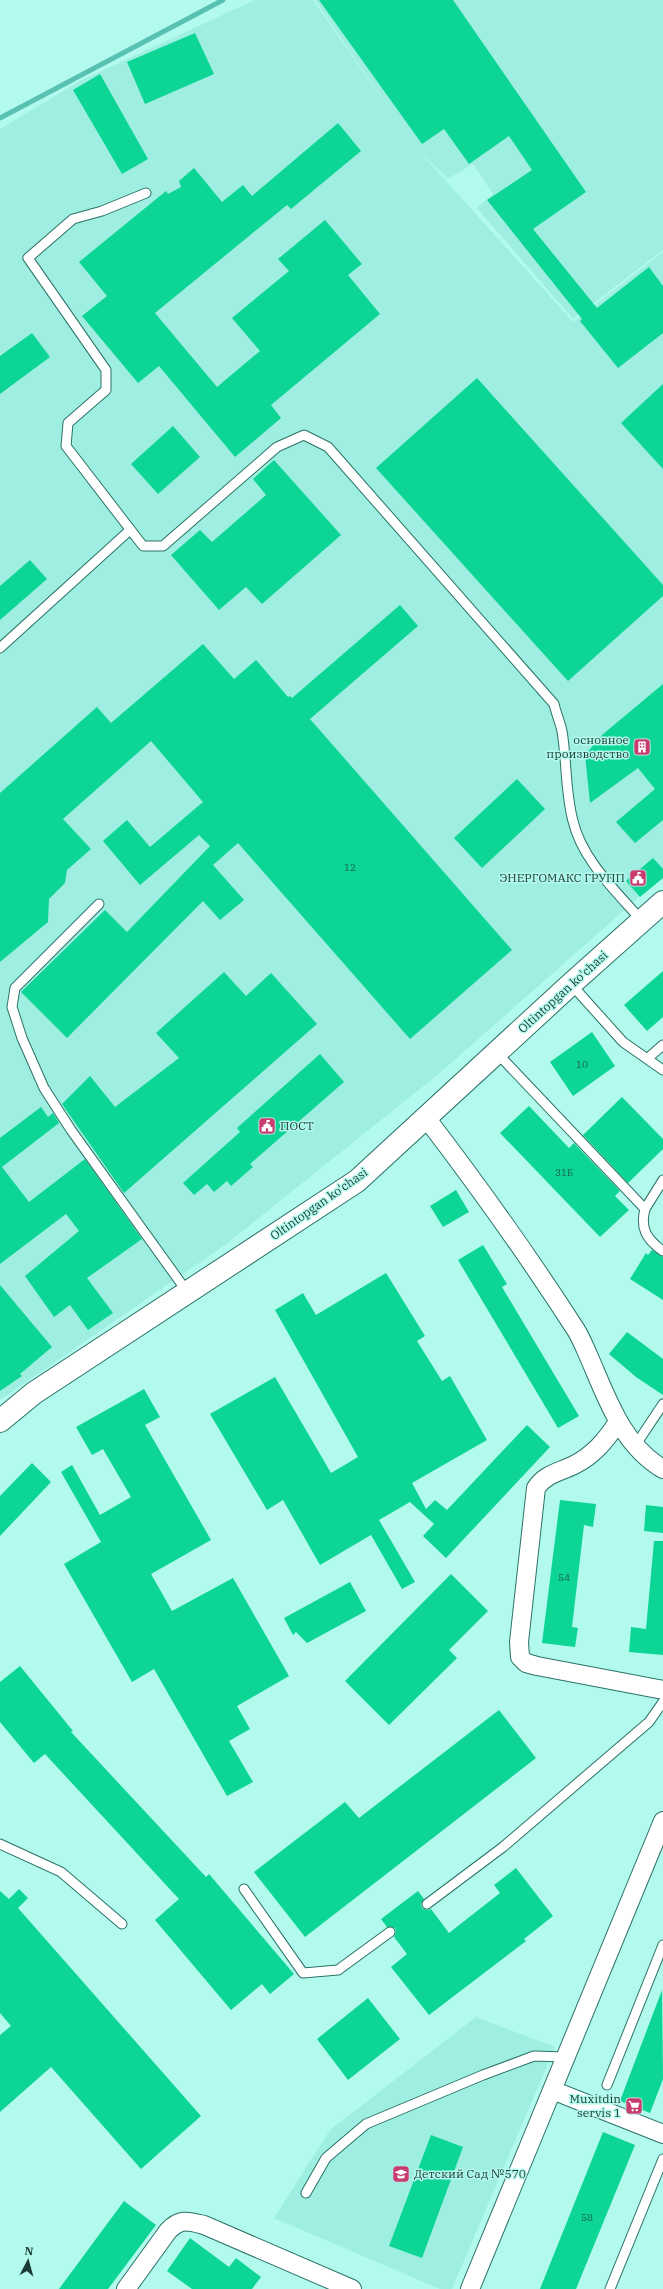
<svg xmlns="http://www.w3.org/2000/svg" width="663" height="2289" font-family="'IBM Plex Serif',serif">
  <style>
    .built { fill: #9eefe1 }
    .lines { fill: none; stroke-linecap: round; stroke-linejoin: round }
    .stream { stroke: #58c1b1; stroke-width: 5 }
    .building { fill: #0cd595 }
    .service-casing { stroke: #2a7267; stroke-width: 11 }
    .minor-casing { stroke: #2a7267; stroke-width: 20 }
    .tertiary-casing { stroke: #2a7267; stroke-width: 24 }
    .service { stroke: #fff; stroke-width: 9 }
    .minor { stroke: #fff; stroke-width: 18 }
    .tertiary { stroke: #fff; stroke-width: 22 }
    .labels { text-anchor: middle; stroke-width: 3; stroke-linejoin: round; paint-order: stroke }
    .number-label { font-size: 10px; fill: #17604c }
    .poi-label { font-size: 12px; fill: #1b3934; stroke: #b3faee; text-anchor: end }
    .street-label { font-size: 12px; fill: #1b3934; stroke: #b3faee }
  </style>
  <rect width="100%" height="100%" fill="#b3faee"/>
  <path class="built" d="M255,0H313L406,133L315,0H663V250L573,319L477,208L493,194L473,164L448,179L419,151L573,322L663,252V876L441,1072L225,1245L0,1400V129L80,81Z
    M476,2017L555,2047L452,2289H440L274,2218L330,2130Z"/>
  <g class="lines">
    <path class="stream" d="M0,118L223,0"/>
  </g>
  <path class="building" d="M319,0H453L586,192L533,229L597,308L649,267L663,286V333L618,368L580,321L582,319L487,200L532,170L509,136L469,164L444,129L422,144Z
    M195,33L214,74L145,104L127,62Z
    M100,74L148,159L122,174L73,90Z
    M338,123L361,151L291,209L287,205L155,313L217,387L260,351L232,318L289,271L278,259L325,220L362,264L348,275L380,314L271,405L281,418L235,457L159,366L138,383L82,316L107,296L79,262L166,191L168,194L181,187L179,181L194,168L222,202L243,185L252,196Z
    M32,333L50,357L0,394V356Z
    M477,378L663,585V596L568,681L376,468Z
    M663,384V469L621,423Z
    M173,426L200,457L158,494L131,464Z
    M274,460L341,535L262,604L246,587L219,610L171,555L200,530L212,542L266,495L253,479Z
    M30,560L47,579L0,620V586Z
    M400,605L418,626L310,719L512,950L410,1039L238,843L213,865L244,900L220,920L203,901L67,1038L21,992L105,910L127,932L210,846L199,835L140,885L103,841L127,820L150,847L203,802L151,741L63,819L91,849L67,870L65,883L49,899L48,922L0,962V793L97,707L111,723L203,644L234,679L256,660L288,697L290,696L292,698Z
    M663,684V820L635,843L616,822L655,789L638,768L590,803L585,755L602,735Z
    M517,779L545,809L482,868L454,838Z
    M653,858L663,869V878L640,897L626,881Z
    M663,971V1017L647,1031L624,1005Z
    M224,972L246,996L271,973L317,1024L124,1193L62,1104L90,1076L115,1107L179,1058L156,1033Z
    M592,1032L615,1066L573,1096L550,1062Z
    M320,1054L344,1082L250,1164L253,1167L231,1186L227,1181L214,1192L207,1184L194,1195L183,1183L240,1132L237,1128Z
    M622,1097L663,1139V1149L628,1183L583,1135Z
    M529,1106L569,1148L574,1143L620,1191L615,1196L629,1210L600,1237L500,1133Z
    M41,1107L48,1117L53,1113L59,1123L2,1167L29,1202L85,1159L142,1239L87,1278L113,1313L88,1330L70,1305L54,1317L25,1276L79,1231L66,1214L0,1264V1138Z
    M456,1190L469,1212L443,1227L430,1206Z
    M483,1245L507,1284L502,1287L579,1416L558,1428L458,1260Z
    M652,1250L663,1257V1300L630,1279L646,1253L648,1255Z
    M386,1273L425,1336L417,1341L442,1381L450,1376L487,1440L412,1483L426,1509L435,1500L447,1510L527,1425L550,1447L446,1558L423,1536L434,1524L410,1502L379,1520L415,1582L402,1589L371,1535L320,1565L283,1500L267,1510L210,1414L275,1377L331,1473L358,1457L275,1310L303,1293L316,1315Z
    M0,1285L52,1347L20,1374L22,1376L0,1391Z
    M627,1332L663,1359V1395L636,1377L609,1354Z
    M144,1389L160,1417L145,1425L211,1540L151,1574L172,1611L233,1578L289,1676L237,1706L250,1729L229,1741L253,1782L227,1796L154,1669L132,1682L64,1564L101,1542L61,1472L72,1465L100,1515L131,1497L103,1449L92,1455L76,1427Z
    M32,1463L51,1482L0,1536V1496Z
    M560,1500L596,1504L593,1527L584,1525L572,1627L578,1628L575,1647L542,1643Z
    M646,1505L663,1507V1533L644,1531Z
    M654,1541H663V1655L629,1652L631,1627L646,1629Z
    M451,1574L488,1611L449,1650L457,1658L389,1725L345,1681Z
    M350,1582L366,1611L307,1643L296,1632L293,1635L284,1618Z
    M20,1666L73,1731L71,1732L206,1877L209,1874L294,1974L270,1994L262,1984L231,2010L155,1920L179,1899L45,1754L34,1763L0,1722V1682Z
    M499,1710L536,1758L305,1937L254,1872L345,1802L359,1818Z
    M516,1868L553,1916L524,1939L526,1941L429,2015L391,1967L407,1954L394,1937L396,1932L395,1928L387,1927L381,1919L418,1891L424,1899L421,1904L422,1908L427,1910L431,1909L449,1933L500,1893L494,1885Z
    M19,1889L28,1898L18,1908L201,2116L141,2169L51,2067L0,2112V2035L11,2026L0,2013V1891L9,1899Z
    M662,1990L663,2079L650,2113L620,2101Z
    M368,1998L400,2039L348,2080L317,2039Z
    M603,2132L635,2145L576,2289H540Z
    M431,2135L463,2147L422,2258L389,2246Z
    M124,2201L156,2225L108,2289H59Z
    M190,2238L229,2267L236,2258L261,2277L252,2289H192L167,2271Z"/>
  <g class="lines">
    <defs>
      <path id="service" d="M146,193L102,211L73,219L28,258L106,370V390L68,423L66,446L143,546H163L277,447L304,435L328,447L554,704C556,713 560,722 562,731C567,761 565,791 573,821C582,860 617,892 642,921
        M0,648L130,530
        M99,904L15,988L12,1007L22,1038L44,1088L71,1130L188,1293
        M571,984L623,1042L663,1070
        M497,1053L645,1209L663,1180
        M647,1059L663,1045
        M645,1209C640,1228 646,1239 663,1251
        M635,1446L663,1404
        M0,1844L61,1872L122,1924
        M244,1889L303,1973L338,1970L390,1932
        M427,1904L503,1847L649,1722L663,1702
        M607,2085L663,1945
        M306,2193L326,2158L366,2124L483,2075L534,2056L566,2057
        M610,2289L663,2159"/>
      <path id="minor" d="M427,1119C479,1187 529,1257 576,1330C581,1338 585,1348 589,1357C607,1398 622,1445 663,1469
        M618,1422C606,1440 594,1455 574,1465C560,1472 545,1474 536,1488L519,1642L520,1657L526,1663L537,1666L663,1690
        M552,2090L663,2134
        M126,2289L168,2231C180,2218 188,2221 204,2225L352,2289
        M470,2289L663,1821"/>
      <path id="tertiary" d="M0,1421L34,1393L357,1181L571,984L663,902"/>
    </defs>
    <use href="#service" class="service-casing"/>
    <use href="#minor" class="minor-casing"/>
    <use href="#tertiary" class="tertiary-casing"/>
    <use href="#service" class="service"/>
    <use href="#minor" class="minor"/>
    <use href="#tertiary" class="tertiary"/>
  </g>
  <defs>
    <symbol id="building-square" viewBox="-11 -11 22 22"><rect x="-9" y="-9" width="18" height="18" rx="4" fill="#c83c6f" stroke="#b3faee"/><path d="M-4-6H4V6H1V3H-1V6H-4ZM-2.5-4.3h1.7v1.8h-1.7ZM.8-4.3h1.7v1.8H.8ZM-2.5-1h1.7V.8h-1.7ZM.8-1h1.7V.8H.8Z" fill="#fff"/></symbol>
    <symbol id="civic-square" viewBox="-11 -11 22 22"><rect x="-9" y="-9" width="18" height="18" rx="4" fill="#c83c6f" stroke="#b3faee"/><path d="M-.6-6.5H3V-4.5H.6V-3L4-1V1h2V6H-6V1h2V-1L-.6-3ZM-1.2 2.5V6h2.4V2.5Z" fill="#fff"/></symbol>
    <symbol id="supermarket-square" viewBox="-11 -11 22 22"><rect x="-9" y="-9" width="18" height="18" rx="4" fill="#c83c6f" stroke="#b3faee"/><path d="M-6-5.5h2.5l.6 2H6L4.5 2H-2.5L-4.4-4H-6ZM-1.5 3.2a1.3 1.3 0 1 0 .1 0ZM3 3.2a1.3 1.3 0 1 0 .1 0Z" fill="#fff"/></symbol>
    <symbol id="school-square" viewBox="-11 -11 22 22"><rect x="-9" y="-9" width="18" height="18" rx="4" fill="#c83c6f" stroke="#b3faee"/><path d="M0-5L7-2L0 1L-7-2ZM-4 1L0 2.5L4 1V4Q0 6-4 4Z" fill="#fff"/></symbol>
  </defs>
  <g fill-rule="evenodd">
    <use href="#building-square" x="632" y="737" width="20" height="20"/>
    <use href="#civic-square" x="628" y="868" width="20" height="20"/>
    <use href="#civic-square" x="257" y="1116" width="20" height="20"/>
    <use href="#supermarket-square" x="624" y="2096" width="20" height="20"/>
    <use href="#school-square" x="391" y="2164" width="20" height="20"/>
  </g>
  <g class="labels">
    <g class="number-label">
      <text x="350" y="871">12</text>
      <text x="582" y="1068">10</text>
      <text x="564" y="1176">31Б</text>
      <text x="564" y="1581">54</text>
      <text x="587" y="2221">58</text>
    </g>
    <g class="poi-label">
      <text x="629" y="744">основное<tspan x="629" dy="14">производство</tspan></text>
      <text x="625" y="882">ЭНЕРГОМАКС ГРУПП</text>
      <text x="280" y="1130" text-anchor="start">ПОСТ</text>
      <text x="621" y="2103">Muxitdin<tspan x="621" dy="14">servis 1</tspan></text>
      <text x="414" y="2178" text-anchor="start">Детский Сад №570</text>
    </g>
    <g class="street-label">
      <text transform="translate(563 992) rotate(-42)" y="4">Oltintopgan ko'chasi</text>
      <text transform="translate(319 1204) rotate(-35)" y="4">Oltintopgan ko'chasi</text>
    </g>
  </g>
  <g transform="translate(28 2261) rotate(6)" stroke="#b3faee" stroke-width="3" paint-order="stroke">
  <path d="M0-3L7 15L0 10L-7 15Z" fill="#1b3934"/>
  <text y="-6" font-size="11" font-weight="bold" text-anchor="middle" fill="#1b3934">N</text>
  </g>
</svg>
